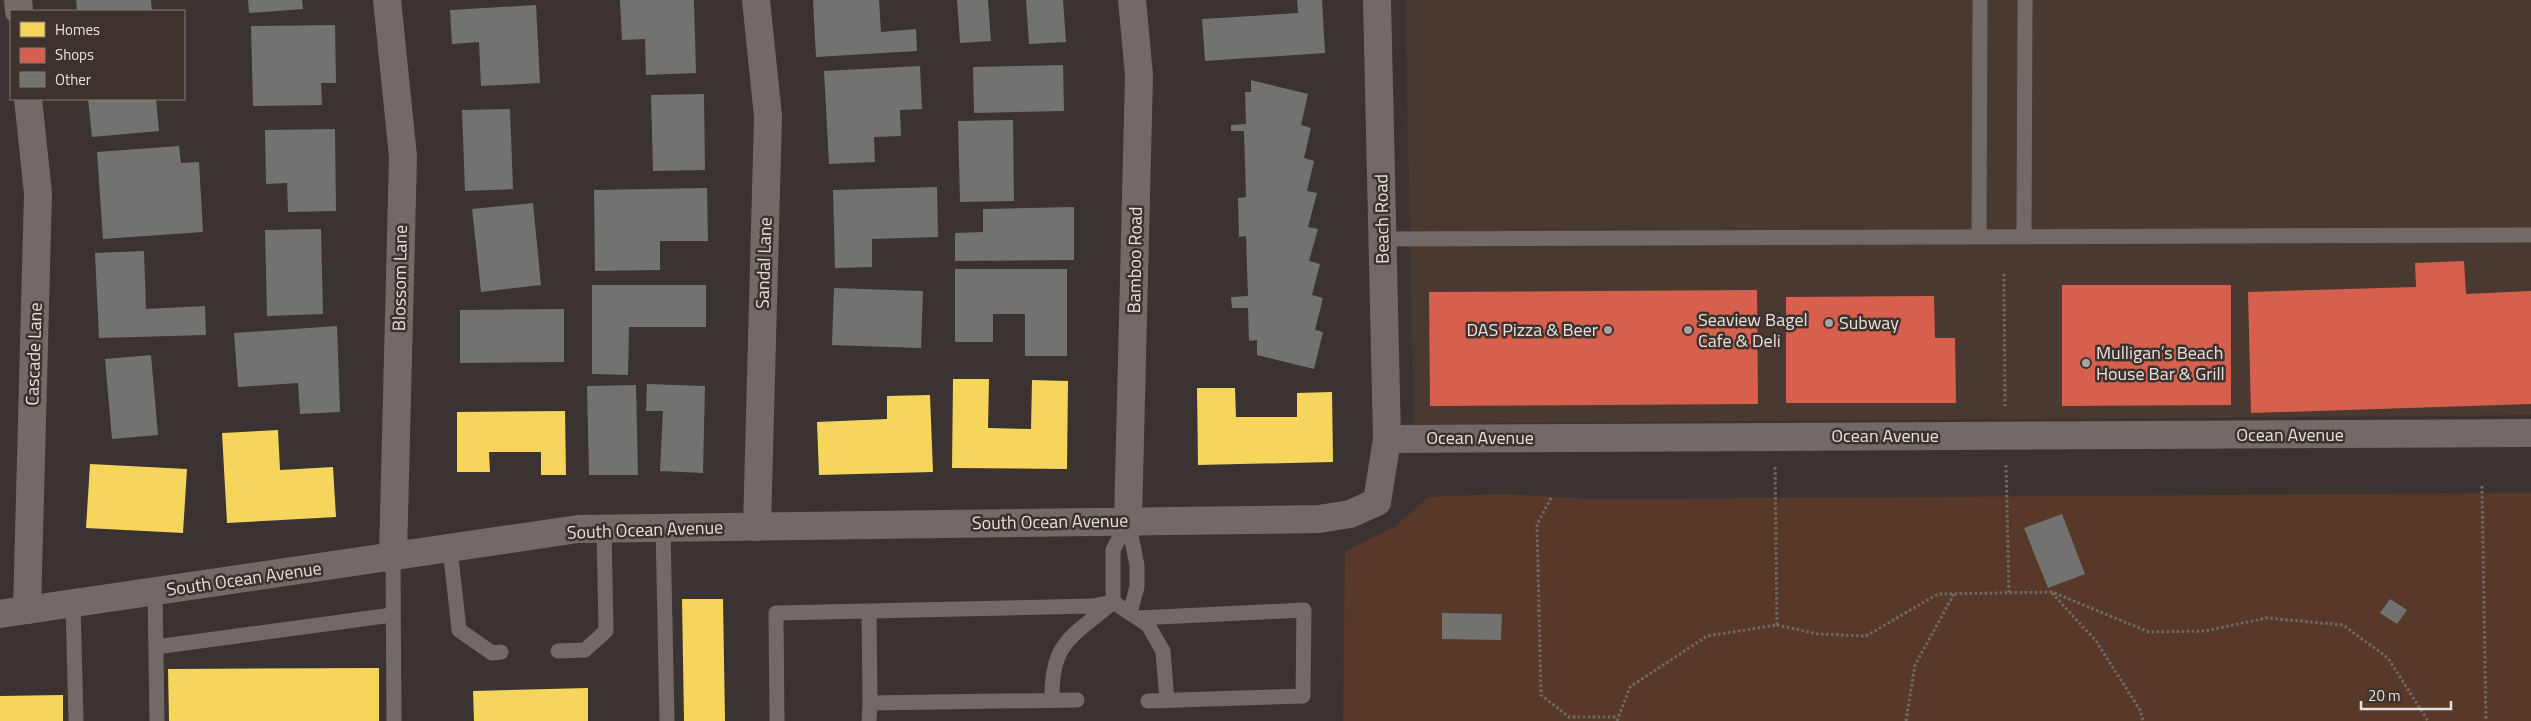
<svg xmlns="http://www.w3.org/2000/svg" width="2531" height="721" font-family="'Titillium Web',sans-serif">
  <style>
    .built { fill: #4a3931 }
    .green { fill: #573829 }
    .homes { fill: #f6d55c }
    .shops { fill: #d6604d }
    .building { fill: #727271 }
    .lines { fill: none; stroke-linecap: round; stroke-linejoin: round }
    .path { stroke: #706a67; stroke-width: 3; stroke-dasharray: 2.5 2.5; stroke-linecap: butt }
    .service { stroke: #716a67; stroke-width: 15 }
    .minor { stroke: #716a67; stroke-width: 28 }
    .tertiary { stroke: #716a67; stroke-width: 28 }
    .poi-dot { fill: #aaa3a0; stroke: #3e322d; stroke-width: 2 }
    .labels { text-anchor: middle; stroke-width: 5; stroke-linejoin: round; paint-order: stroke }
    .street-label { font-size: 18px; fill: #e7e0dc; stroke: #3e322d }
    .poi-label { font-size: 18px; fill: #e7e0dc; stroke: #3e322d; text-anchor: start }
  </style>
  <rect width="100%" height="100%" fill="#3a3331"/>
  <path class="built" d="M1405,0H2531V415L1414,424Z"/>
  <path class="green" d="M2531,493V721H1343L1345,551L1394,527L1429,497L1500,494L1596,499Z"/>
  <path class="homes" d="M953,379H989L988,428L1031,429L1032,380L1068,381L1067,469L952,468Z
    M1197,388H1235L1236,417H1297V393L1332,392L1333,462L1198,465Z
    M930,395L933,472L819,475L817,422L887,419V396Z
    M565,411L566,475H541V452H489L490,472H457V412Z
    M278,430L280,470L333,467L336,517L227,523L222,433Z
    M90,464L187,469L183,533L86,528Z
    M682,599H723L725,721H684Z
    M379,668V721H169L168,669Z
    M588,688V721H474L473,691Z
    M63,695V721H0V696Z"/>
  <path class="shops" d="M2464,261L2466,294L2531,291V404L2251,413L2248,292L2416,287L2415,263Z
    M2062,285H2231V405L2062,406Z
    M1757,290L1758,404L1430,406L1429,292Z
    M1934,296L1935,338H1955L1956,403H1786V297Z"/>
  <path class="building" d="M76,0H151L152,11H77Z
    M248,0H302L303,9L249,13Z
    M620,0H694L696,73L646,75L645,39L622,40Z
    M813,0H879L881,32L916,29L917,51L816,57Z
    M957,0H988L991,41L960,43Z
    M1026,0H1063L1066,42L1029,44Z
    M1297,0H1322L1325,53L1205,61L1202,19L1298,13Z
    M536,5L540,83L481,86L479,42L452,44L450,10Z
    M335,25L336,83H321L322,105L253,106L251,26Z
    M1063,65L1064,111L974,113L973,67Z
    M920,66L922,109L900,110L901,136L874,137L875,162L829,164L824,71Z
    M1251,80L1308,94L1301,125L1311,128L1304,158L1314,161L1307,191L1317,193L1308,227L1318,229L1309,261L1320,264L1312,295L1323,298L1315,330L1323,332L1314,369L1257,355V340L1249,341L1248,308H1232L1231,297L1248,296L1246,236L1239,237L1238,198L1246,197L1244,131H1231V125L1246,124L1245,92H1251Z
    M704,94L705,170L653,171L651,95Z
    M88,99H156L159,131L92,137Z
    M510,109L513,189L465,191L462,110Z
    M1013,120L1014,201L960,202L958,121Z
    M335,129L336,211L288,212L287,183L266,184L265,130Z
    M179,146L181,163L199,162L203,232L103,239L97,152Z
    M937,187L938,237L872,239V267L835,268L833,190Z
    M707,188L708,241H660V270L595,271L594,190Z
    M533,203L541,285L481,292L472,209Z
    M1074,207V260L955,261V233L983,232V209Z
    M321,229L323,314L267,316L265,230Z
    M144,251L146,309L205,306L206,335L99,338L95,253Z
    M955,269H1067V356H1025V314H993V342H955Z
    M592,285H706V327H629L628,375L592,374Z
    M834,288L923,291L921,348L832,345Z
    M564,309V362L460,363V310Z
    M337,326L340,412L300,414L298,383L238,387L234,333Z
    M151,355L158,435L112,439L105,359Z
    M647,384L705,386L703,473L660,471L663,411H646Z
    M636,385L638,475H589L587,386Z
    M2062,514L2085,574L2048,588L2024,528Z
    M2390,599L2407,610L2397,624L2380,613Z
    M1442,613L1502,614L1501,640L1442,639Z"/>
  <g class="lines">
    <path class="path" d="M2004,274L2005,406
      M2006,465L2009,593
      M2482,486L2486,721
      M1551,498L1537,524L1541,695L1569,717H1618
      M2052,593L2096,641L2140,710L2143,721
      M1777,625L1818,634L1866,636L1938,594L2052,592L2149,632L2204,631L2267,618L2343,625L2388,658L2428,721
      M1617,721L1630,687L1707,636L1777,625L1775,465
      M1906,721L1915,665L1954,594"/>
    <path class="service" d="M1979,237L1980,0
      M2024,237L2025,0
      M1382,239L2531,235
      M1128,521L1137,565V587L1130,613
      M663,528L667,721
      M450,548L459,630L492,653L501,652
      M393,557L394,721
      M155,592L157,721
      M73,604L76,721
      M869,611L870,703
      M1138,618L1304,610L1303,696L1148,701
      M156,647L392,615
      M558,651L585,650L606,631L604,529
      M1052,699C1051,639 1075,636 1113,602V550L1128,521
      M777,721L776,613L1092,606L1113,602L1148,625L1163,651L1167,701
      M869,721L870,703L1077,700"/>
    <path class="minor" d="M18,0L19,11
      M387,0L403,156L393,557
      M756,0L768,116L757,527
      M27,610L38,193L28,99"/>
    <path class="tertiary" d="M1387,439L2531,433
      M1128,521L1139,75L1132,0
      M0,614L578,529L1319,519L1350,514L1377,502L1387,439L1377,0"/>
  </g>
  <g class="poi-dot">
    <circle cx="1829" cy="323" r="5"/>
    <circle cx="1608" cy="330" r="5"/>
    <circle cx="1688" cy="330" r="5"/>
    <circle cx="2086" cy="363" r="5"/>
  </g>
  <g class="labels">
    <g class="street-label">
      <text transform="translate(1382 219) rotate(-91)" y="6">Beach Road</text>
      <text transform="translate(1135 260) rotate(-89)" y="6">Bamboo Road</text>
      <text transform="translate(764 263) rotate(-88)" y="6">Sandal Lane</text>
      <text transform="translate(400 278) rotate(-89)" y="6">Blossom Lane</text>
      <text transform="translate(34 354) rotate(-88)" y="6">Cascade Lane</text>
      <text x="2290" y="441">Ocean Avenue</text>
      <text x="1885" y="442">Ocean Avenue</text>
      <text x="1480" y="444">Ocean Avenue</text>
      <text transform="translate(1050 522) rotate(-1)" y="6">South Ocean Avenue</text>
      <text transform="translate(645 530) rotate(-2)" y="6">South Ocean Avenue</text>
      <text transform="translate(244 579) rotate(-8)" y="6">South Ocean Avenue</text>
    </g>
    <g class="poi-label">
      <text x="1698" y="326">Seaview Bagel<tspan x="1698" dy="21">Cafe &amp; Deli</tspan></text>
      <text x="1839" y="329">Subway</text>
      <text x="1598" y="336" text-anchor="end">DAS Pizza &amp; Beer</text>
      <text x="2096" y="359">Mulligan’s Beach<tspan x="2096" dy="21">House Bar &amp; Grill</tspan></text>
    </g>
  </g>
  <rect x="10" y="10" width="175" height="90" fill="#3e322d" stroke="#827873"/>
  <rect x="20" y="22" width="25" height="15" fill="#f6d55c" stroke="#827873"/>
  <text x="55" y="35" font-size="15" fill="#e7e0dc">Homes</text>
  <rect x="20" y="48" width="25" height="15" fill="#d6604d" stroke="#827873"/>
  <text x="55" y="60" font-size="15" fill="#e7e0dc">Shops</text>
  <rect x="20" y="72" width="25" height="15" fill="#727271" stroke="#827873"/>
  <text x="55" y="85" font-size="15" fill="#e7e0dc">Other</text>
  <path d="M2361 701v8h90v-8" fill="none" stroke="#e7e0dc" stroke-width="2.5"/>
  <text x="2368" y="701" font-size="15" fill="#e7e0dc" stroke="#3e322d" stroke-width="4" paint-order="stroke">20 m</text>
</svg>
